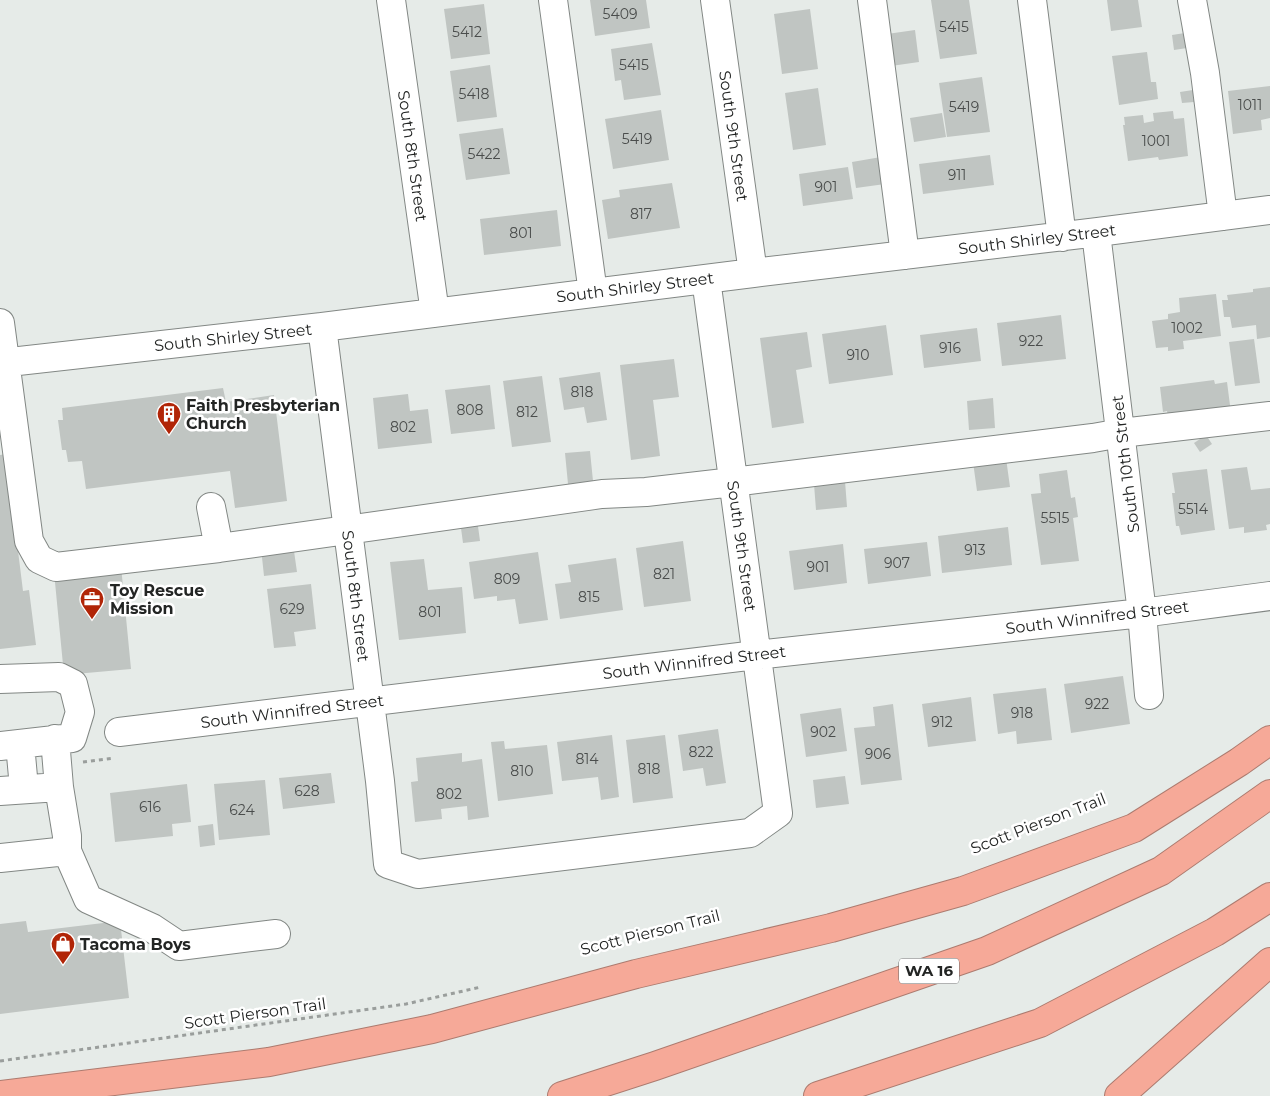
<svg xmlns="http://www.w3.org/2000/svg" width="1270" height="1096" font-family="Montserrat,sans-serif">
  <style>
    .building { fill: #c0c5c2 }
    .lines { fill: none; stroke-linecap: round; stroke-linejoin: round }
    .minor-casing { stroke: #828784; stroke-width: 30 }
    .highway-casing { stroke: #ac7b6f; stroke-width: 30 }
    .path { stroke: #9a9e9c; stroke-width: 3; stroke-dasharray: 4 4; stroke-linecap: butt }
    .minor { stroke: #fff; stroke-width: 28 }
    .highway { stroke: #f6a998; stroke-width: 28 }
    .labels { text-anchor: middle; stroke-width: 5; stroke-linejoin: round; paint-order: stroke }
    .number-label { font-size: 14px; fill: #4a4d4c }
    .shield { fill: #fff; stroke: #656666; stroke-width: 1 }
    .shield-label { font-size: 15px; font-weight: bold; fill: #232524 }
    .street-label { font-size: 16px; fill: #232524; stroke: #fff }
    .poi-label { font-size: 16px; font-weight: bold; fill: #232524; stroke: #fff; text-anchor: start }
  </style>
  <rect width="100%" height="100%" fill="#e6ebe8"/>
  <path class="building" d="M590,0H646L650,28L595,36Z
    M931,0H969L977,54L940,59Z
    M1107,0H1138L1142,27L1111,31Z
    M484,4L490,54L451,59L444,9Z
    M810,9L818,69L782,74L774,14Z
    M915,30L919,62L891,66L887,34Z
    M1185,33L1187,48L1174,50L1172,35Z
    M652,43L661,95L624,100L621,80L615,81L611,49Z
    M1147,52L1151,82H1156L1158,99L1119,105L1112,56Z
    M490,65L497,117L457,122L450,71Z
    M982,77L990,132L947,137L939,83Z
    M1270,86V118L1261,120L1262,130L1233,134L1228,91Z
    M818,88L826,145L793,150L785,93Z
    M1193,90L1194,102L1182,103L1180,92Z
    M661,110L669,160L613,169L605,119Z
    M1173,111L1174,119L1184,118L1188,156L1159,160L1158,157L1128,161L1123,125H1125L1124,117L1143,115L1144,123L1154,121L1153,113Z
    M942,113L946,137L914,142L910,118Z
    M503,128L510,174L466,180L459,134Z
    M990,155L994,185L923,194L919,164Z
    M881,157L885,184L856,188L852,162Z
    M848,167L853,199L803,206L799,174Z
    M672,183L680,228L608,239L602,200L620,197L619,190Z
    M557,210L561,246L484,255L480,219Z
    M1270,287V337L1257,339L1256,325L1232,328L1230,317H1224L1222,300H1228L1227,295L1253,292V289Z
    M1216,294L1221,336L1183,341L1184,349L1168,351V347L1156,348L1152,321L1168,319V314L1180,312L1179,298Z
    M1061,315L1066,359L1002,366L997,323Z
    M886,325L893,375L829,384L822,334Z
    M977,328L981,361L924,368L920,335Z
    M807,332L812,367L796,370L804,423L772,428L760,338Z
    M1254,339L1260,383L1235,386L1229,342Z
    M674,359L679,397L653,400L660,456L631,460L620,365Z
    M600,372L607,420L587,423L584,407L564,410L559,378Z
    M542,376L551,442L512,447L503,381Z
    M1214,380L1215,384L1227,382L1231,413L1169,422L1167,411L1163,412L1160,387Z
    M490,385L495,429L451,434L445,390Z
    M223,388L226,402L274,395L287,501L235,508L230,471L86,489L82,461L68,462L66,450H62L58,420H63L62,408Z
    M408,394L410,411L428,409L432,443L378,449L373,398Z
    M993,398L995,428L969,430L967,401Z
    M1206,435L1212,444L1200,452L1194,443Z
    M590,451L593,481L568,484L565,453Z
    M6,454L23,591L29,590L36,645L0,649V455Z
    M1006,458L1010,487L977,491L973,462Z
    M1247,467L1251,490L1270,488V524L1266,525L1267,530L1244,533V527L1229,529L1221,470Z
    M1207,469L1215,530L1181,535L1179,526H1176L1172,493H1175L1172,473Z
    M1067,470L1071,498L1075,497L1078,517L1073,518L1079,561L1041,565L1031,494L1041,493L1039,474Z
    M845,481L847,507L816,510L814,484Z
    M477,519L480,541L463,543L460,521Z
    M1008,527L1012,565L942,573L938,536Z
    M683,541L691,601L644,607L636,548Z
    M927,542L931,576L868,584L864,549Z
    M293,544L297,572L264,576L261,548Z
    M843,544L847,583L794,590L789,551Z
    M538,552L548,620L519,624L515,599L497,601V596L474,599L469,562Z
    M616,558L623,610L560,619L555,584L571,582L568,565Z
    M424,559L428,590L462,587L466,633L399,640L390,562Z
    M121,566L131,669L64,675L54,572Z
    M311,584L316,629L294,632L296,646L274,648L267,589Z
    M1123,676L1130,724L1071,733L1064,684Z
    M1046,688L1052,740L1017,744L1016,731L998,734L993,694Z
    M971,697L976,741L928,747L922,704Z
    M893,704L902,780L861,785L854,728L875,726L873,707Z
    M841,708L847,751L806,757L800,714Z
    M718,729L726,783L706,786L703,768L683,771L678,735Z
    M612,735L619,797L601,800L598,777L562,781L557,742Z
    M665,735L673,798L633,803L626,740Z
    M504,741L505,749L547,745L553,794L498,801L491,742Z
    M462,753V762L482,759L489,817L468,820L467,806L441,809L442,819L415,822L411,782L418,781L416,758Z
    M331,773L335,803L283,809L279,778Z
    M845,776L849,804L816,808L813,780Z
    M265,780L270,835L219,840L214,784Z
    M187,784L191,822L172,824L173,836L115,842L110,793Z
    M213,824L215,845L200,847L198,826Z
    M26,921L28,932L120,921L129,998L0,1014V924Z"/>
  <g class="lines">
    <defs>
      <path id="minor" d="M391,0L435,313
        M553,0L593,293
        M715,0L753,273
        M872,0L905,255
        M1032,0L1062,237
        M1192,0L1205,73L1223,216
        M1096,233L1142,613L1149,695
        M0,323L29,541L39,559L56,567L219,548L602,494L646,492L733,482L1093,438L1121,433L1270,416
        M322,327L380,781L388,864L418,874L750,833L778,813L706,279
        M0,363L322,327L753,273L1098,232L1270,210
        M211,507L219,548
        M0,679L59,677L73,684L80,712L72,738L0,746
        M119,732L756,655L1142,613L1270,596
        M55,739L59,787L67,836V851L88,899L152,928L179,946L276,934
        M20,744L24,788
        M0,791L59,787
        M0,858L67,851"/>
      <path id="highway" d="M0,1095L269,1062L432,1029L636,974L831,928L963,891L1134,828L1239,762L1270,740
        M562,1096L655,1066L987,951L1161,871L1270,794
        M818,1096L1040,1023L1215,932L1270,897
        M1119,1096L1270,962"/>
    </defs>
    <use href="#minor" class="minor-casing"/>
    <use href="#highway" class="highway-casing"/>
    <path class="path" d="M83,762L114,758
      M0,1061L406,1004L481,987"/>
    <use href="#minor" class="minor"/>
    <use href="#highway" class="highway"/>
  </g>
  <defs>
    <symbol id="building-pin" viewBox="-11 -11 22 30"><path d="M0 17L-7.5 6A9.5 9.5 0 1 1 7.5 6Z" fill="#b12507" stroke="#fff"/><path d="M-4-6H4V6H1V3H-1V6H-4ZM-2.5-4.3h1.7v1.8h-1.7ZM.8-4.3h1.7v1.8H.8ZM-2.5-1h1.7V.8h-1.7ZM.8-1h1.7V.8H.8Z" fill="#fff"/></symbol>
    <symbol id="office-pin" viewBox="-11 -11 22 30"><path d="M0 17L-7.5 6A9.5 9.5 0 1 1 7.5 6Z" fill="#b12507" stroke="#fff"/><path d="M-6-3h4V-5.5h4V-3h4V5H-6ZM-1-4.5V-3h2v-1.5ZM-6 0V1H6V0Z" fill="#fff"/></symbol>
    <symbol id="shop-pin" viewBox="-11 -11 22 30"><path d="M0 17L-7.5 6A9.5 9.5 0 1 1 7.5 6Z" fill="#b12507" stroke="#fff"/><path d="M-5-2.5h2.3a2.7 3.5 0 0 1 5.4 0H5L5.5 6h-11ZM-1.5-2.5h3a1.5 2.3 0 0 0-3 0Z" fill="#fff"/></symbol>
  </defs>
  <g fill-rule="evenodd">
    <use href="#building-pin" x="155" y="400" width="28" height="38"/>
    <use href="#office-pin" x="78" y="585" width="28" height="38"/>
    <use href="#shop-pin" x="49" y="930" width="28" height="38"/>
  </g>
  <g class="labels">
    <g class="number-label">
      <text x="620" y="19">5409</text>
      <text x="954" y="32">5415</text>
      <text x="467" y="37">5412</text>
      <text x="634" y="70">5415</text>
      <text x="474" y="99">5418</text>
      <text x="1250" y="110">1011</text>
      <text x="964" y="112">5419</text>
      <text x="637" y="144">5419</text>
      <text x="1156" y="146">1001</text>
      <text x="484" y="159">5422</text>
      <text x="957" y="180">911</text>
      <text x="826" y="192">901</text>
      <text x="641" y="219">817</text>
      <text x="521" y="238">801</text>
      <text x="1187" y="333">1002</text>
      <text x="1031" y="346">922</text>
      <text x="950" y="353">916</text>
      <text x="858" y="360">910</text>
      <text x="582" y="397">818</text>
      <text x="470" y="415">808</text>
      <text x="527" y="417">812</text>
      <text x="403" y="432">802</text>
      <text x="1193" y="514">5514</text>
      <text x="1055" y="523">5515</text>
      <text x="975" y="555">913</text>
      <text x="897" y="568">907</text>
      <text x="818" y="572">901</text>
      <text x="664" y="579">821</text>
      <text x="507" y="584">809</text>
      <text x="589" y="602">815</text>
      <text x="292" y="614">629</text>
      <text x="430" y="617">801</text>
      <text x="1097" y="709">922</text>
      <text x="1022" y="718">918</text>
      <text x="942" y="727">912</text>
      <text x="823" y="737">902</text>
      <text x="701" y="757">822</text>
      <text x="878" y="759">906</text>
      <text x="587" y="764">814</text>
      <text x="649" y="774">818</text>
      <text x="522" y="776">810</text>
      <text x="307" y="796">628</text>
      <text x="449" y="799">802</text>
      <text x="150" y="812">616</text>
      <text x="242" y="815">624</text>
    </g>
    <rect class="shield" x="899" y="958.5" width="60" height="25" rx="4"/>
    <g class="shield-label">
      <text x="929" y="976">WA 16</text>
    </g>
    <g class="street-label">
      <text transform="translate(734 136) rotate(82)" y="6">South 9th Street</text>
      <text transform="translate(413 156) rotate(82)" y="6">South 8th Street</text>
      <text transform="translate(1037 239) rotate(-7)" y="6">South Shirley Street</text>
      <text transform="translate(635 287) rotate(-7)" y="6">South Shirley Street</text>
      <text transform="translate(233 337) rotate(-6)" y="6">South Shirley Street</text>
      <text transform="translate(1125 464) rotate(-97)" y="6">South 10th Street</text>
      <text transform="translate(742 546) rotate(82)" y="6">South 9th Street</text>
      <text transform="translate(356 596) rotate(83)" y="6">South 8th Street</text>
      <text transform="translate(1097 617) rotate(-7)" y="6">South Winnifred Street</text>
      <text transform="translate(694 662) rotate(-7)" y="6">South Winnifred Street</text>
      <text transform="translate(292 711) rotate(-7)" y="6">South Winnifred Street</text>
      <text transform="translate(1038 823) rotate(-21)" y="6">Scott Pierson Trail</text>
      <text transform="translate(650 932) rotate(-14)" y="6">Scott Pierson Trail</text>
      <text transform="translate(255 1013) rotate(-8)" y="6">Scott Pierson Trail</text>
    </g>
    <g class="poi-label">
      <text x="186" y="411">Faith Presbyterian<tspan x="186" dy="18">Church</tspan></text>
      <text x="110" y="596">Toy Rescue<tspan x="110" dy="18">Mission</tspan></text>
      <text x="80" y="950">Tacoma Boys</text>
    </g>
  </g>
</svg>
